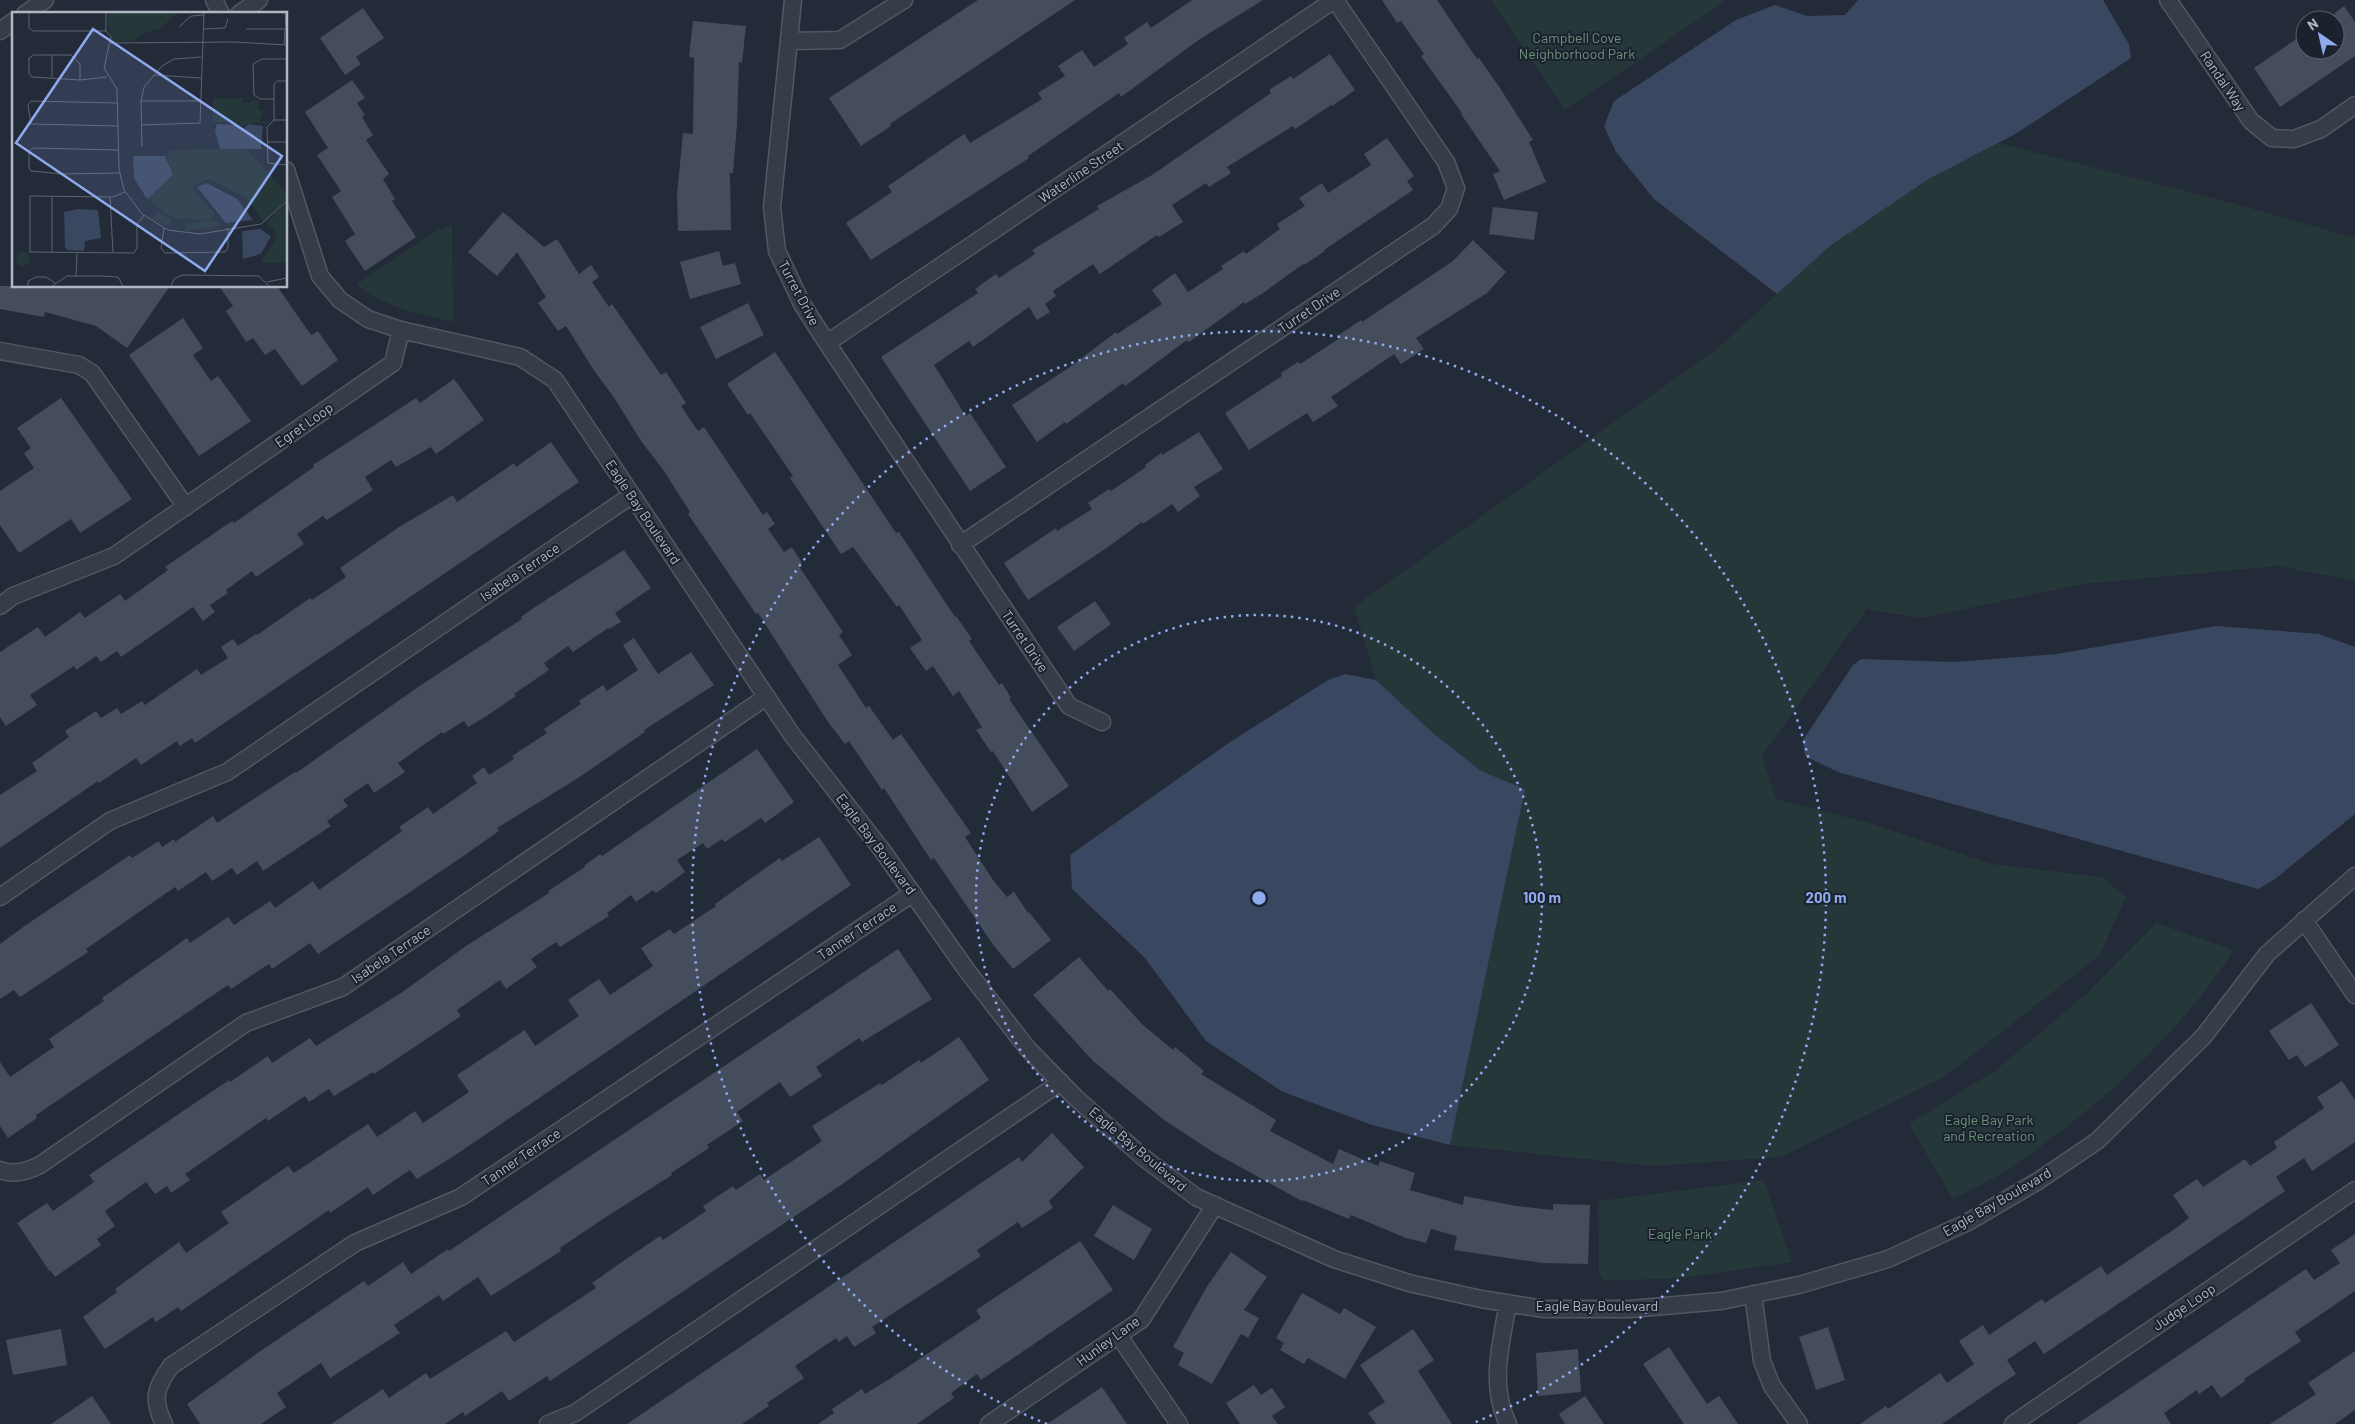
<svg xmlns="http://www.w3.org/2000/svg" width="2355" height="1424" font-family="Barlow,sans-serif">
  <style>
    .green { fill: #26373a }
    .water { fill: #3a4760 }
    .building { fill: #454d5c }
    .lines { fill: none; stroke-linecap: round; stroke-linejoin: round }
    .street-casing { stroke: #525763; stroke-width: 19 }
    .street { stroke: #373d48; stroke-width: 16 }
    .ring { fill: none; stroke: #8dabee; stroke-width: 2.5; stroke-dasharray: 2.5 5 }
    .labels { text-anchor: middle; stroke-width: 4; stroke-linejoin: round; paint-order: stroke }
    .park-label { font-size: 14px; fill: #6b9377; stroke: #1c222d }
    .street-label { font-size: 14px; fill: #b2b7c4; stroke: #1c222d }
    .inset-road { fill: none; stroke: #5c6270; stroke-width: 1 }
    .view { fill: #8dabee; fill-opacity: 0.15; stroke: #8dabee; stroke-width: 2.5 }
    .inset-edge { fill: none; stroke: #b2b7c4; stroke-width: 2.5 }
    .centre { fill: #8dabee; stroke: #1c222d; stroke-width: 2.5 }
    .ring-label { font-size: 15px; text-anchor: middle; font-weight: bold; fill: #8dabee; stroke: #1c222d; stroke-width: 4; stroke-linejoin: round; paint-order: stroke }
  </style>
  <rect width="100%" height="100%" fill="#232a38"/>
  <path class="green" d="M1491,0H1727L1565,110Z
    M1998,143L2236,204L2355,238V581L2278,566L2083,584L1922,618L1867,609L1762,756L1776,799L1869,823L1991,864L2102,877L2126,897L2099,956L1944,1077L1781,1157L1653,1166L1450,1145L1525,789L1481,771L1433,733L1376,680L1354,607L1718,348L1830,246L1927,180Z
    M452,225L453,322C416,313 388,308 356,285L436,231Z
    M2156,923L2234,950C2177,1037 2099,1107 2013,1166C1995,1179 1973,1188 1953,1199L1909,1124L1996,1070L2084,996Z
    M1764,1180L1792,1262L1681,1278L1604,1281L1599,1272L1598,1201Z"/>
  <path class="water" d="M1858,0H2103L2129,44L2131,58L2017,133L1927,180L1830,246L1777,294L1654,199L1616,152L1604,126L1614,101L1736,20L1775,5L1807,16L1845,15Z
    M2216,626L2319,634L2355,647V814L2275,879L2258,889L1838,772L1805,756L1803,740L1853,665L1861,659L1955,662L2057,654Z
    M1345,674L1376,680L1433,733L1481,771L1525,789L1450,1145L1372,1125L1283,1092L1206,1041L1145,958L1072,889L1070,855L1230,742L1328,680Z"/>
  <path class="building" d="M978,0H1075L890,124L891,126L861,146L829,98Z
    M1192,0H1263L1200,39L1121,97L1119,93L1028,156L1029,158L871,260L846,223L892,192L888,186L964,134L970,143L1042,99L1038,93L1065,76L1058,66L1082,50L1094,67L1128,44L1124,38L1147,22L1151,28Z
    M1382,0H1437L1477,59L1479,58L1500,88L1533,140L1529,142L1546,182L1504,200L1493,174L1500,171L1461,114L1462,113L1421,56L1424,54L1401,21L1397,23Z
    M2344,6L2355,22V56L2280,107L2254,68L2305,33V50H2335V13Z
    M363,8L384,38L356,57L361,64L345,75L320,38Z
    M693,21L746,26L742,63L739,62L737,124L733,173H730L731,230L678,231L677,194L683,133L693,134L694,58L689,57Z
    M1330,54L1355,90L1332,106L1331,105L1295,129L1293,126L1227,167L1231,173L1209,187L1206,183L1172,205L1183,222L1159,237L1157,235L1100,274L1093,264L1053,291L1056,296L1045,304L1050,312L1037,320L1029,307L973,347L969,341L934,365L966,416L970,413L1006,467L970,491L881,357L978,293L975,289L996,274L999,278L1035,254L1032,250L1099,209L1097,206L1152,175L1271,93L1269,90L1291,76L1293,79Z
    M352,80L365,98L357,103L365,115L362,117L373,135L366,140L389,174L383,179L395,199L392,201L416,237L365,271L345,241L355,234L332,197L341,191L317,155L328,148L305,112Z
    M1387,138L1414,176L1407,181L1413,190L1324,250L1325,251L1304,265L1303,264L1263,293L1245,304L1244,302L1189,342L1187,340L1125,386L1123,383L1066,424L1065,422L1037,442L1012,405L1070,367L1104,341L1116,332L1117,334L1162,304L1152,290L1175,273L1188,292L1223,269L1221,266L1244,251L1246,254L1280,229L1277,224L1305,206L1299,198L1322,183L1328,193L1371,165L1364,154Z
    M1493,207L1538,212L1534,240L1489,234Z
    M503,212L544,247L557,239L579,274L591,265L599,277L592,282L609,307L612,304L661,375L666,372L686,403L681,406L698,431L704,427L763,515L767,512L775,524L768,529L784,552L792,547L802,563L798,565L843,632L839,635L852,655L838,665L866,708L869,706L893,740L901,734L971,833L965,837L993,880L1007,897L1014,892L1028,913L1029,912L1051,940L1013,969L994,946L934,858L931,860L884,788L882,790L849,741L845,744L828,722L758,613L756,614L688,514L690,512L664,471L641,441L615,399L593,369L566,326L558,331L538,303L546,297L517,252L497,276L468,252Z
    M1473,240L1506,272L1487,293L1416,338L1424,349L1401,364L1394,354L1331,397L1338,406L1313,422L1307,413L1249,450L1225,413L1282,376L1281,373L1298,362L1300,364L1340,338L1339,335L1361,320L1362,322L1453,261Z
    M719,251L723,266L735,263L741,284L690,299L680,262Z
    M0,286H170L127,348L96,326L45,312L44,317L0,309Z
    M219,286H277L311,335L318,331L338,360L302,386L275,349L265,355L253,338L246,342L226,311L233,306Z
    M748,303L764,335L716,359L700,327Z
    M183,318L203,348L193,355L211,381L218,376L251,421L199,456L129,355Z
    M775,352L896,533L899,532L955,617L956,616L972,639L969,641L999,685L1002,683L1011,698L1009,699L1069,786L1032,812L993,751L991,752L976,730L982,727L959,691L953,696L933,666L926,671L910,648L922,640L899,605L897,607L853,547L841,554L790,478L793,476L750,413L748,415L727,384Z
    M454,379L484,420L436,454L431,447L396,467L391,460L365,477L373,490L327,520L323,516L297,534L304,544L256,577L252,571L226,590L228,593L210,605L215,612L203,621L193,607L121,657L117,651L101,662L96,656L76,670L74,666L30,695L37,705L6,726L0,717V652L38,627L45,637L80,612L85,618L120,594L125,601L168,570L165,567L232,521L234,523L314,467L313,465L416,398L420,403Z
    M61,398L132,499L80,533L71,519L19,553L0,525V491L34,468L24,453L31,448L17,428Z
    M1199,432L1223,469L1194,487L1200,496L1178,512L1172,504L1143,524L1142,522L1108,547L1028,600L1004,563L1056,528L1057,531L1092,509L1088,503L1109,489L1111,491L1146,467L1145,465L1161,453L1162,455Z
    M551,442L579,482L195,743L192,738L180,746L177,741L141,765L136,758L99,783L98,781L0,848V795L37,771L32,763L69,737L65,731L96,711L101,718L117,708L121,714L142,701L145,705L197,669L201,675L228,658L221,647L233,639L238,646L256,634L257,635L310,598L312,600L346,577L340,568L399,527L453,495L457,502L514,463L516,467Z
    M624,550L651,588L615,613L621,622L609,629L608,628L573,652L568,646L544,663L549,670L514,694L516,696L485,717L468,727L464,721L443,734L442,732L398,763L405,772L374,793L368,783L343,800L348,806L327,821L331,826L263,871L257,861L237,875L232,868L212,881L206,872L178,891L175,887L86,949L88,952L20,997L14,990L0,999V944L26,925L130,855L132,858L159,841L162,847L174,839L175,842L213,816L217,823L295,772L296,773L418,687L522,619L521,617L538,605Z
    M1095,601L1111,624L1074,651L1057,627Z
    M634,638L658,674L691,652L714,685L644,730L645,732L578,778L497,828L499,831L462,857L318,954L310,943L272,969L269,964L231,989L228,985L36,1115L37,1118L8,1138L0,1126V1062L10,1077L54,1047L49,1039L104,1001L102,998L187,938L190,943L228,917L234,925L270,901L275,908L313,881L319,890L402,831L399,827L428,807L433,814L477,783L472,776L484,767L489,775L514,759L512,756L547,733L544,729L581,704L579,701L603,685L607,691L638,670L623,645Z
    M757,749L794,802L765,823L761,818L725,842L722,839L707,849L703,843L677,860L685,872L656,893L653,890L636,902L631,895L607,913L609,916L560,947L556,942L531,959L537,967L506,989L500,980L457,1010L461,1016L374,1074L373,1072L334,1096L329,1089L309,1102L305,1096L268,1121L266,1118L185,1174L190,1180L171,1193L167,1186L155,1194L146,1182L105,1211L115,1226L97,1239L101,1245L55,1277L50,1270V1272L17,1223L47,1203L53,1211L94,1182L89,1175L192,1105L229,1080L230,1082L268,1056L272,1063L310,1038L316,1046L401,993L466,946L549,893L548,891L585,867L584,866L600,854L602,856Z
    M819,837L851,885L457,1154L417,1179L410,1170L373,1195L368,1187L330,1213L329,1210L181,1311L178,1307L156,1322L153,1317L105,1349L83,1317L117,1292L115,1289L179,1242L186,1253L229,1223L221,1212L288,1166L294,1173L368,1124L377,1137L415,1111L423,1123L469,1092L457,1075L525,1030L535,1046L579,1016L568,1000L599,979L610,995L653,966L641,948L670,929L674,934L716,906L715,904L750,879L780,858L782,861Z
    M898,949L932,999L862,1042L859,1038L816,1067L822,1076L790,1097L780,1082L737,1112L743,1121L707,1145L709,1148L671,1173L672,1175L603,1219L560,1248L561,1251L491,1296L478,1277L443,1301L439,1295L394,1325L400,1333L330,1378L321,1363L277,1393L286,1407L261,1424H200L187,1404L259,1352L364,1281L368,1286L403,1262L411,1274L448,1249L449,1251Z
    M1079,957L1108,991L1110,989L1142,1024L1173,1050L1175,1047L1204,1071L1201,1074L1276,1120L1270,1131L1333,1164L1339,1149L1378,1166L1380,1161L1415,1173L1410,1190L1463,1205L1464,1196L1516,1206L1553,1210V1204L1590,1205L1588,1264L1542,1263L1454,1250L1457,1236L1431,1229L1426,1243L1406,1238L1351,1215L1349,1219L1303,1200L1302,1201L1213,1152L1164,1120L1093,1061L1033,995Z
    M2311,1003L2339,1045L2305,1067L2297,1055L2289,1060L2269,1031Z
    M959,1037L989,1080L841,1185L550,1381L547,1376L509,1401L502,1391L465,1416L463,1412L445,1424H331L383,1389L389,1398L426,1373L430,1379L506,1331L514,1342L596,1288L592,1283L629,1257L660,1236L663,1240L706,1211L703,1206L733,1186L736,1190L760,1174L764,1180L822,1141L812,1126L880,1083L882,1085L919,1060L921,1063Z
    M2342,1081L2355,1100V1142L2312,1171L2304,1158L2276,1177L2285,1191L2044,1354L2035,1341L2007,1360L2016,1374L1942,1424H1860L1886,1406L1888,1409L1940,1373L1947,1383L1974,1364L1959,1341L1983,1325L1989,1335L2042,1299L2045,1303L2101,1266L2107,1275L2176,1228L2189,1218L2173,1195L2197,1179L2203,1187L2245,1159L2250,1166L2277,1148L2274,1142L2324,1108L2317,1097Z
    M1052,1133L1084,1167L1049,1201L1053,1208L1022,1228L1018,1222L977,1250L981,1256L872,1327L876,1333L854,1347L847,1336L839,1342L836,1338L795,1366L804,1378L767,1403L769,1406L742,1424H627L1019,1157L1022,1162Z
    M1113,1205L1152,1229L1134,1260L1094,1236Z
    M2355,1234V1291L2295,1332L2301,1341L2244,1379L2245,1381L2221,1398L2212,1385L2199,1394L2197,1390L2164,1413L2171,1424H2077L2306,1269L2314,1280L2340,1263L2331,1250Z
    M1080,1241L1113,1290L981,1380L977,1374L951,1393L954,1398L917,1424H818L834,1413L832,1409L862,1389L865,1394L888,1380L981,1318L976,1310Z
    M1231,1252L1267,1277L1244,1310L1259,1318L1248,1338L1241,1334L1212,1384L1178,1365L1184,1353L1173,1347L1206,1288Z
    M1302,1293L1340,1314L1344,1308L1376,1327L1345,1379L1308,1358L1304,1364L1280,1350L1284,1343L1276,1338Z
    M1828,1327L1845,1380L1816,1390L1799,1337Z
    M61,1329L67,1365L13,1375L6,1340Z
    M1413,1329L1434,1360L1418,1371L1452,1424H1376L1368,1413L1385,1402L1360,1365Z
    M1669,1347L1707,1404L1719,1396L1738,1424H1684L1643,1364Z
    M1578,1349L1581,1392L1538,1396L1536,1353Z
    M2355,1351V1410L2335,1424H2270L2316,1394L2308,1383Z
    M1254,1385L1261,1395L1272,1388L1285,1407L1272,1416L1278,1424H1240L1226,1403Z
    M1102,1387L1127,1424H1047Z
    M92,1396L111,1424H51Z
    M1585,1396L1604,1424H1565L1559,1414Z"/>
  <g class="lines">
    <defs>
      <path id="street" d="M214,0L221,14
        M793,0L772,207L777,251L802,304L827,343L1069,706L1102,722
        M2168,0L2251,121L2272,138L2294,139L2321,129L2355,105
        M25,14L45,0
        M239,14L259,0
        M0,31L14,21
        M790,41L840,40L904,0
        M286,170L320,276L340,300L368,319L401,330L520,357L555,380L792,735L882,850L968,972L1028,1049L1076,1098L1144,1158L1196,1197L1334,1259L1409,1283L1481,1299L1544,1309H1630L1721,1301L1799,1285L1888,1259L1968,1222L2038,1181L2097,1141L2204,1036L2267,954L2355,876
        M827,343L1334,0
        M0,351L79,365L92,373L186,507
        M960,545L1433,226L1449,209L1456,188L1446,162L1335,0
        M0,606L13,596L114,556L393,363L401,330
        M0,897L110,821L227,772L632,495
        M2304,920L2355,995
        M0,1170C14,1176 28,1171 40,1165L246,1023L343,987L766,697
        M1753,1294L1762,1361L1772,1386L1799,1424
        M1508,1303C1501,1344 1489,1385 1508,1424
        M1119,1336L1179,1424
        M164,1424C152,1399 155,1388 171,1366L355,1243L461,1197L913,893
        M548,1424L575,1413L1061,1082
        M989,1424L1141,1320L1215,1205
        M2013,1424L2355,1190"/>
    </defs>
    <use href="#street" class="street-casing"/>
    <use href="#street" class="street"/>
  </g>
  <g class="ring">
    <circle cx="1259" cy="898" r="283"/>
    <path d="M1047 1424A567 567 0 1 1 1471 1424"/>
  </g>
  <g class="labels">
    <g class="park-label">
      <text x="1577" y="43">Campbell Cove<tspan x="1577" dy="16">Neighborhood Park</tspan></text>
      <text x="1989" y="1125">Eagle Bay Park<tspan x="1989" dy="16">and Recreation</tspan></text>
      <text x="1680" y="1239">Eagle Park</text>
    </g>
    <g class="street-label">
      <text transform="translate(2223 81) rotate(56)" y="5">Randal Way</text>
      <text transform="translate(1081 172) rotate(-34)" y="5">Waterline Street</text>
      <text transform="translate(799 293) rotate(62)" y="5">Turret Drive</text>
      <text transform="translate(1309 310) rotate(-34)" y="5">Turret Drive</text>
      <text transform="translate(304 425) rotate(-35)" y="5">Egret Loop</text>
      <text transform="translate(643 512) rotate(56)" y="5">Eagle Bay Boulevard</text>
      <text transform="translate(520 572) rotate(-34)" y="5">Isabela Terrace</text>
      <text transform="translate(1025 641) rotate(56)" y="5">Turret Drive</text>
      <text transform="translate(876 844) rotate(53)" y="5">Eagle Bay Boulevard</text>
      <text transform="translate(857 931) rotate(-34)" y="5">Tanner Terrace</text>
      <text transform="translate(391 954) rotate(-34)" y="5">Isabela Terrace</text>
      <text transform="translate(1138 1149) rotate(40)" y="5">Eagle Bay Boulevard</text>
      <text transform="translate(521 1157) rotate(-34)" y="5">Tanner Terrace</text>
      <text transform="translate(1997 1202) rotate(-30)" y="5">Eagle Bay Boulevard</text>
      <text x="1597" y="1311">Eagle Bay Boulevard</text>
      <text transform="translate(2184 1307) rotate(-34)" y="5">Judge Loop</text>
      <text transform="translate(1108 1341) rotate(-36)" y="5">Hunley Lane</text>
    </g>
  </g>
  <g transform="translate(12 12)">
    <rect width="275" height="275" fill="#232a38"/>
    <path d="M95,1H166L147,17L127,23L123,29L99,30ZM201,86H230V91H238L242,87L247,89V98H252L247,109H256L254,114L252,111H237L229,115L221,110H201ZM215,136L234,137L275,181V188L252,210L234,186L198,167L182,173L180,177L203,201L198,208L161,206L135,187L161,163L155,146L157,139ZM275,190V251H248L264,226L262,217L254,211ZM144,200L159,207L157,215L141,207ZM204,208L209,214L173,219L174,211ZM4 247a7 7 0 1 1 14 0a7 7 0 1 1-14 0Z" fill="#26373a"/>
    <path d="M205,112L224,113L229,118L237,112L251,114L249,137H208L203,119ZM121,144H153L161,163L135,187L122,166ZM195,171L225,187L241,208L214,211L185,175ZM66,197L86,198L89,226L73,229L72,239L56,238L53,235L52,200ZM248,217L259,224L249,242L231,247L230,219Z" fill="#3a4760"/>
    <path class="inset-road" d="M17,1V16L21,19H94M94,1V19L99,25L92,56L105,77L107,157L112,178L130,202L156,218L188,222L249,212L275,189M273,1L275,32M167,15L179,4L192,3M192,17L213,16L216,7M234,17H273M98,31L222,30L275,33M272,32L273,17M40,43V65M142,63L189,66M68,68V52L59,43H22L17,46V61L20,65L68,68L95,65M262,87H248L242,83L241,52L250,47H275M129,89H188M262,108V72L265,69H275M275,108H262L255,115L256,151L275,153M129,113L188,111L192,1M105,114L19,112L16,93L19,89L105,91M255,130H275M130,135L129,89L132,75L150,54L162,47L189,45M106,138L21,136L17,139V155L19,159L50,162L108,161M113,180L101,185L18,184V240L122,241L125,236V212L132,203M40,184V241M98,185L101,241M152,216L149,236L153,241L213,240L216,236V216M64,264L65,241M255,270L275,266M16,274V269L24,265H34L43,271M40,274L55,264H88L106,265L111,274M159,274L162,267L170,263L247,264L257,274"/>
    <path class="view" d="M81,17L270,144L193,259L4,131Z"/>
    <rect width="275" height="275" class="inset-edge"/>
  </g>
  <circle cx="1259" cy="898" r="8" class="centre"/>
  <g class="ring-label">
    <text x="1542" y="903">100 m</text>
    <text x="1826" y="903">200 m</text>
  </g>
  <g transform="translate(2320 35) rotate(326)"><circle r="24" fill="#1c222d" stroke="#585e69"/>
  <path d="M0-4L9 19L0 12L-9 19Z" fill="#8dabee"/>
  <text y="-8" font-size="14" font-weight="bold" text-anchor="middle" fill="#b2b7c4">N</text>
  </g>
</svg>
